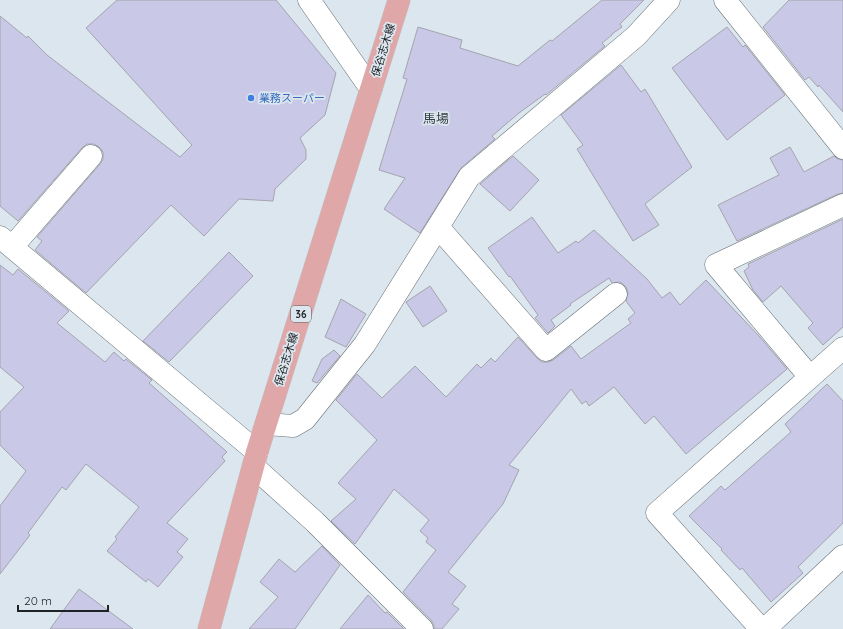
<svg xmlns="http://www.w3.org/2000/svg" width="843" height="629" font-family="Quicksand,'Noto Sans JP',sans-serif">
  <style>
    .building { fill: #c9c8e6; stroke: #a4a4ae }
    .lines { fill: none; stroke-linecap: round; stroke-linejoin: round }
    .minor-casing { stroke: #677076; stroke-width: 23 }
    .major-casing { stroke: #c0c1c2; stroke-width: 23 }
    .minor { stroke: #fff; stroke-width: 22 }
    .major { stroke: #e0a7a9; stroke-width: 22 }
    .shop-dot { fill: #3f7fe0; stroke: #dce6ee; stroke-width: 1.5 }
    .labels { text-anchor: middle; stroke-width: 3.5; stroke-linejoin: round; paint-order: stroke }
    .shield { fill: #dce6ee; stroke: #585e62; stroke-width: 1 }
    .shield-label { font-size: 10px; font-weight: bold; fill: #1f2326 }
    .street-label { font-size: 11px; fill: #1f2326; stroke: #dce6ee }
    .shop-label { font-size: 11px; fill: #366cbe; stroke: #dce6ee; text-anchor: start }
    .quarter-label { font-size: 13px; fill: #373f46; stroke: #dce6ee }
  </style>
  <rect width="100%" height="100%" fill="#dce6ee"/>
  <path class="building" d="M117,0H276L336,73L325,115L300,138L306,150V159L275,189L273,201L239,199L204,236L171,205L86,293L35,250L42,241L37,237L100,164L103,159V152L99,147L94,144H87L82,148L18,221L0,206V16L27,38L28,36L47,55L180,157L192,145L86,28Z
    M602,0H644L620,24L622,27L612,34V35L602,43L605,46L546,95L545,94L519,113L492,136L495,139L461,168L420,233L384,209L405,178L379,170L407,79L403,78L418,27L462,40L460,48L518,66L550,40L552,41Z
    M789,0H843V112L819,85L818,87L809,77L805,80L763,27Z
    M727,27L743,47L745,45L785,95L727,140L672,68Z
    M621,65L641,92L645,89L692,167L645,204L659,225L633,241L577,149L583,145L561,115Z
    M790,147L804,172L834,156L838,159L843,160V193L838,194L737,241L718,205L779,175L770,158Z
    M513,156L539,180L510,211L480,184Z
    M532,217L558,253L576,241L578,243L594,230L647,279L662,298L670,292L680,305L706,280L759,336L787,369L686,454L654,416L645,424L614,387L589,406L586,401L582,404L571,389L509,465L519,470L503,504L448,572L466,586L452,604L459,609L442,629H434V625L431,620L403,592L436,550L426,542L428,538L420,531L429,520L394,489L355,544L331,521L356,499L338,483L377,440L336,400L357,374L382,398L415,366L446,397L477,364L481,368L491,358L495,362L518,337L537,358L542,362H548L553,360L571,346L581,359L631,323L628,319L635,313L626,301L628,293L626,287L620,282L612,283L609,278L570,304L571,305L551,320L555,326L548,333L535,318L538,315L510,276L509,277L488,248Z
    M843,219V327L823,345L808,328L813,323L781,286L763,302L753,290L744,271L749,267L748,264Z
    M229,252L253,276L169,362L143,341Z
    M0,265L13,275L18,269L69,311L57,323L105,362L114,352L124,361L126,359L152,380L149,383L227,452L222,457L225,461L167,523L188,539L177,552L183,557L158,587L148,579L146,582L107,551L117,539L115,537L139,507L86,464L66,490L62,487L28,533L30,535L0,574V506L26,471L0,445V412L24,387L0,367Z
    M430,286L447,311L423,327L406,302Z
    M341,299L366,314L346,347L325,337Z
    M334,350L340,356L317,383L312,381L322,359Z
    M827,384L843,401V523L798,567L803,573L771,602L742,568L740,570L721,550L722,549L689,516L721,486L725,490L791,432L785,424Z
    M322,546L340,565L295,629H249L278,597L260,582L279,559L295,572Z
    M79,589L133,629H50Z
    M368,595L385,613L387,612L404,629H340Z"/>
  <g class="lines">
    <defs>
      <path id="minor" d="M309,0L371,89
        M725,0L843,148
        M438,227L546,350L616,294
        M0,237L257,452
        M12,247L91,156
        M810,377L716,265L843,205
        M267,424L293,426L305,419L365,344L469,177L636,36L669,0
        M254,467L315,522L422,629
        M761,629L657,513L843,348
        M765,629L843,556"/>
      <path id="major" d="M209,629L257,452L399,0"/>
    </defs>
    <use href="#minor" class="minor-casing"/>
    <use href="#major" class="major-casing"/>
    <use href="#minor" class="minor"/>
    <use href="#major" class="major"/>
  </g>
  <circle class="shop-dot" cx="251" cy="98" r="4"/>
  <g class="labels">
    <rect class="shield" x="291" y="306" width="20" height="16" rx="3"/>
    <g class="shield-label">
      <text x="301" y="318">36</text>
    </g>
    <g class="street-label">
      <text transform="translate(383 50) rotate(-73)" y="4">保谷志木線</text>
      <text transform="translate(286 359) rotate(-73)" y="4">保谷志木線</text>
    </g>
    <g class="shop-label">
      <text x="259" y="102">業務スーパー</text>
    </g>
    <g class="quarter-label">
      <text x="436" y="123">馬場</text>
    </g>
  </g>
  <path d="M18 605v6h90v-6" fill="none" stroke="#1f2326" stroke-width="2"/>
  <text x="24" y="605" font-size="12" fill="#1f2326" stroke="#dce6ee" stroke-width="3" paint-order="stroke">20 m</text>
</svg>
